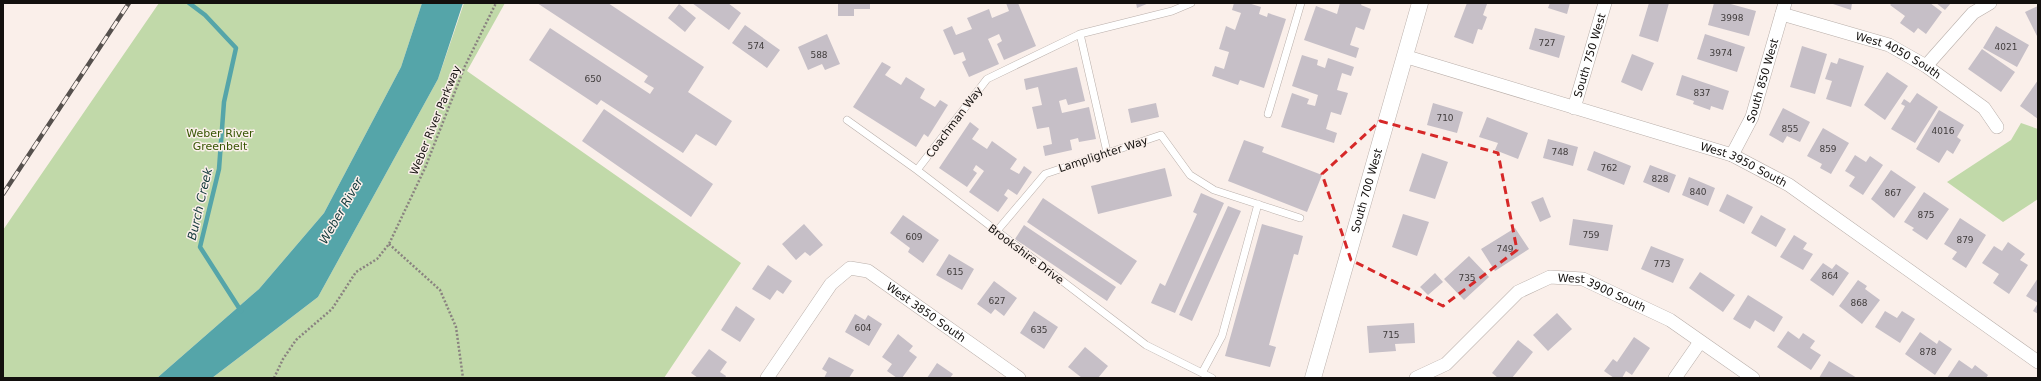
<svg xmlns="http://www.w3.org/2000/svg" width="2041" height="381" font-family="'DejaVu Sans',sans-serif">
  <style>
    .green { fill: #c1d9a9 }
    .water { fill: #55a5a9 }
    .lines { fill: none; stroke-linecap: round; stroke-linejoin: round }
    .stream { stroke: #55a5a9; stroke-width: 4.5 }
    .building { fill: #c6bfc7 }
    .service-casing { stroke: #b9afaa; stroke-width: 8 }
    .minor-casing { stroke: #b9afaa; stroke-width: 14 }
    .tertiary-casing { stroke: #b9afaa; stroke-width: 17 }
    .path { stroke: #8a8380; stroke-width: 2.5; stroke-dasharray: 2 2; stroke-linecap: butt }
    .service { stroke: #fff; stroke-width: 7 }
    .minor { stroke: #fff; stroke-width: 13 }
    .tertiary { stroke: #fff; stroke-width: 16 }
    .rail-casing { stroke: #55504d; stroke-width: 4.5 }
    .rail { stroke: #faefea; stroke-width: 3; stroke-dasharray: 9; stroke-linecap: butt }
    .marked { fill: none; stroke: #d62828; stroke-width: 3; stroke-dasharray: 8 5; stroke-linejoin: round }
    .labels { text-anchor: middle; stroke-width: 3; stroke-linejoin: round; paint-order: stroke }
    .number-label { font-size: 9px; fill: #403c3c }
    .street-label { font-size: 11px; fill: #13100e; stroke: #faefea }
    .park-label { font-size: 11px; fill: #375603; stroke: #faefea }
    .water-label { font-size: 12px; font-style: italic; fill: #11383a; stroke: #faefea }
  </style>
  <rect width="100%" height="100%" fill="#faefea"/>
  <path class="green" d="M159,3H422L401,67L324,213L259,289L157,378H3V230Z
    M464,3H505L467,71L741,263L664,378H212L318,297L438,79Z
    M2021,123L2038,129V199L2003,222L1947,182L2011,140Z"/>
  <path class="water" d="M422,3H463L438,79L318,297L212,378H157L259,289L324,213L401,67Z"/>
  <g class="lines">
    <path class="stream" d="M189,3L205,15L236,48L224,102L219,169L200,247L241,311"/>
  </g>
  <path class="building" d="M537,3H608L704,67L688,92L732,121L716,146L696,134L683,153L601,100L597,105L529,60L550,28L650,94L654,88L644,82L648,76Z
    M692,3H728L741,13L729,30Z
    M838,3H870V9H854V16H838Z
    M1006,3H1018L1036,46L1004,60L997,44L1002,41L999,34L988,39L999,64L969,77L962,62L966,60L963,52L954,55L943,30L952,26L956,35L972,29L967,18L989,9L992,18L1009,11Z
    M1136,3H1149L1137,8Z
    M1234,3H1248L1261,7L1259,14L1267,17L1268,13L1286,19L1264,88L1240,80L1238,85L1212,76L1215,66L1224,69L1229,52L1219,49L1226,26L1235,30L1241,13L1232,10Z
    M1340,3H1362L1361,5L1371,9L1364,30L1356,27L1350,45L1359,48L1356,58L1304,40L1316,6L1337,14Z
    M1467,3L1487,4L1483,15L1487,17L1482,30L1478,29L1473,44L1454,37Z
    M1550,3H1570L1567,14L1548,8Z
    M1649,3H1669L1658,42L1639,36Z
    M1714,3H1727L1756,11L1749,36L1708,25Z
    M1830,3H1852L1851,10Z
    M1892,3H1930L1942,12L1926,34L1918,28L1914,33L1900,23L1905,16L1890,5Z
    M1936,3H1951L1945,10Z
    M679,4L696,18L685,32L668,18Z
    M2038,6V38L2025,12Z
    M745,25L780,50L767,68L732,43Z
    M1996,26L2029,45L2017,67L1983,48Z
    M1535,28L1565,36L1559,58L1529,49Z
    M827,34L840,64L825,70L822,64L808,70L798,47Z
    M1705,34L1745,47L1737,72L1697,59Z
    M1802,46L1827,54L1815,94L1790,87Z
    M1982,49L2015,72L2001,92L1968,69Z
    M1632,54L1654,63L1642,91L1621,82Z
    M1302,55L1318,60L1317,65L1325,68L1328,58L1354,67L1351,76L1342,73L1337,90L1348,93L1341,115L1331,112L1326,129L1337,133L1334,143L1281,127L1292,93L1309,99L1307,104L1315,106L1318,95L1292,86Z
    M1839,58L1864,66L1851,107L1826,99L1832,81L1825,79L1831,62L1837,64Z
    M882,62L891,67L885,75L901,85L906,77L925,89L920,98L935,107L940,100L948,105L928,137L924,134L916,147L853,107Z
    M1077,67L1085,101L1068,105L1066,99L1059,101L1062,113L1089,107L1096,139L1079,142L1078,138L1070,140L1072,150L1045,156L1043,146L1052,144L1049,127L1037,129L1032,107L1042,105L1038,87L1026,90L1024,79Z
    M1887,72L1908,86L1885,120L1864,105Z
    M1682,75L1729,91L1723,110L1711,106L1710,110L1693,104L1694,101L1676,95Z
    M2038,80V119L2020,106Z
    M1917,93L1938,107L1915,143L1891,129L1903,110L1905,106L1901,104L1904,99L1910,103Z
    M1156,103L1159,117L1131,123L1128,109Z
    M1433,103L1463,112L1457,133L1427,125Z
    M1783,108L1810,122L1800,142L1787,136L1783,143L1769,135Z
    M604,109L713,184L691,217L582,141Z
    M1939,110L1964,125L1957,137L1961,140L1953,154L1947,150L1939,163L1916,149Z
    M1487,117L1528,133L1518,159L1495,150L1498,143L1479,137Z
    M970,122L979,129L972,139L987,149L992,141L1017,159L1010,169L1019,174L1024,166L1032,172L1017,195L1008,189L1004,195L1008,198L998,212L969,192L984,171L976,165L973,170L977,173L967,187L939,168Z
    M1823,128L1849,143L1831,174L1820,168L1822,164L1807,156Z
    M1548,139L1578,147L1573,166L1543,158Z
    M1244,140L1264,147L1262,152L1322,175L1307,212L1228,181Z
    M1594,151L1631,166L1624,185L1587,170Z
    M1422,153L1448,162L1435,199L1409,191Z
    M1855,155L1866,162L1870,156L1883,165L1863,195L1849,186L1855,177L1845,171Z
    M1650,165L1676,175L1669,193L1643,182Z
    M1165,168L1172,196L1098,214L1091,186Z
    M1891,170L1916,187L1894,218L1871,199Z
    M1689,177L1715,188L1708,206L1682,195Z
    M1924,192L1949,209L1927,240L1912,230L1914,228L1904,222Z
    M1201,193L1224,203L1175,313L1151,303L1160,283L1165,286L1197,214L1193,212Z
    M1727,194L1753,207L1744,224L1719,211Z
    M1543,197L1551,217L1540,222L1531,202Z
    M1043,198L1137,261L1121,285L1027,222Z
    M1228,206L1241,211L1192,321L1179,315Z
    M1403,214L1429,222L1417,256L1392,247Z
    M903,215L939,240L923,263L908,252L910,248L890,233Z
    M1761,215L1786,229L1776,247L1751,233Z
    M1960,218L1986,235L1966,268L1952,259L1957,252L1944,244Z
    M1573,219L1613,225L1608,251L1569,245Z
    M804,224L823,245L810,256L805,252L796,260L782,244Z
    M1262,224L1303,236L1298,255L1294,254L1269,345L1276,347L1270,367L1225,356Z
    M1024,225L1116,287L1107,301L1015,239Z
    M1515,228L1529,249L1495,271L1481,249Z
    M1794,235L1807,243L1803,249L1813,254L1803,270L1780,257Z
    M2008,242L2025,254L2020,260L2028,265L2009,294L1993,283L1999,274L1982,263L1994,246L2002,251Z
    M1651,246L1684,259L1673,283L1641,269Z
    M949,254L974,269L962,290L936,275Z
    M1469,256L1489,277L1464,300L1444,279Z
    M1823,263L1832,269L1836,264L1849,273L1833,296L1810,280Z
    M768,265L792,281L783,294L777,290L770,300L752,289Z
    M1700,272L1735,295L1723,312L1689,288Z
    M1435,273L1443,282L1428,295L1420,287Z
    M2038,278V314L2033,311L2038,303L2026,296Z
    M1858,280L1867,286L1865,289L1880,300L1862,324L1839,306Z
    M994,281L1017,298L1004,316L995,309L991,314L977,304Z
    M1748,295L1783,317L1774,332L1755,320L1750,329L1733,319Z
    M736,306L755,319L740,342L721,330Z
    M1034,311L1058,327L1044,349L1020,333Z
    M1885,311L1897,318L1902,311L1915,319L1900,343L1875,327Z
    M1557,313L1572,329L1548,351L1533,335Z
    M855,314L865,320L868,315L882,324L869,346L845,332Z
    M1414,323L1415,343L1395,344L1396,351L1369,353L1367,326Z
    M1788,331L1799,339L1803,333L1815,341L1810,348L1821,355L1811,370L1777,347Z
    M1920,332L1937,344L1939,340L1952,349L1935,375L1905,354Z
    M898,334L913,346L909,351L917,357L902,378H897L887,371L892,364L882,357Z
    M1634,337L1650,348L1632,375L1626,371L1622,378H1614L1604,371L1613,359L1617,362Z
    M1518,340L1533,352L1512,378H1498L1492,373Z
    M1085,347L1108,366L1098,378H1082L1068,367Z
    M709,349L727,362L720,372L726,376L725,378H698L691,373Z
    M829,357L854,370L849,378H824L827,372L822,369Z
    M1959,360L1972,369L1975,365L1988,375L1986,378H1947Z
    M1829,361L1857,378H1819Z
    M937,363L953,374L950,378H927Z"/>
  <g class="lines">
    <defs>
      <path id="service" d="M1080,34L1107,152
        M1268,114L1301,3
        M847,120L917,170L1146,345L1212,378
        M917,170L987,79L1080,34L1172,11L1191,3
        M996,232L1045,174L1161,135L1190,175L1214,190L1300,218
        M1202,373L1222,336L1258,204"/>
      <g id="minor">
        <path id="s1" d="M1782,14L1889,45L1926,66L1984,108L1997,127"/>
        <path id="s2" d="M1404,56L1732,155L1789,185L2038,362"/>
        <path d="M1926,66L1973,13L1990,3"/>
        <path id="s3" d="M1574,108L1605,3"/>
        <path id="s4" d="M1732,155L1752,117L1785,3"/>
        <path id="s5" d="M767,378L831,284L850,268L868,271L1019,378"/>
        <path id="s6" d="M1416,378L1446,364L1518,292L1550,277L1583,279L1670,320L1753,378"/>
        <path d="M1675,378L1700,342"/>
      </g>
      <g id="tertiary">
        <path id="s7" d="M1313,378L1420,3"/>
      </g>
    </defs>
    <use href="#service" class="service-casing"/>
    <use href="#minor" class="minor-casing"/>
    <use href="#tertiary" class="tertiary-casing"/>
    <path class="path" d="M389,244L440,290L456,327L463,378
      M274,378L283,359L296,340L332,309L356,272L377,259L389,244L425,168L465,66L496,3"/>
    <use href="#service" class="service"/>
    <use href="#minor" class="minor"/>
    <use href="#tertiary" class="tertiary"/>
    <defs>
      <path id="rail" d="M3,194L129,3"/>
    </defs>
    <use href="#rail" class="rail-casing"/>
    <use href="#rail" class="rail"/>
  </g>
  <path class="marked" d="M1380,121L1498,153L1517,250L1443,306L1351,260L1322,174Z"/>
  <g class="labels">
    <g class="number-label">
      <text x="1732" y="21">3998</text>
      <text x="1547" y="46">727</text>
      <text x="756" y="49">574</text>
      <text x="2006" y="50">4021</text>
      <text x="1721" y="56">3974</text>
      <text x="819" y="58">588</text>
      <text x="593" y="82">650</text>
      <text x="1702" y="96">837</text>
      <text x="1445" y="121">710</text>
      <text x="1790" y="132">855</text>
      <text x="1943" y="134">4016</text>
      <text x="1828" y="152">859</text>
      <text x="1560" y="155">748</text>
      <text x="1609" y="171">762</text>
      <text x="1660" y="182">828</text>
      <text x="1698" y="195">840</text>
      <text x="1893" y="196">867</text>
      <text x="1926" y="218">875</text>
      <text x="1591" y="238">759</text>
      <text x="914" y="240">609</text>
      <text x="1965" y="243">879</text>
      <text x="1505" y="252">749</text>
      <text x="1662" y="267">773</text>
      <text x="955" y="275">615</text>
      <text x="1830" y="279">864</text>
      <text x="1467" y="281">735</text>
      <text x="997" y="304">627</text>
      <text x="1859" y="306">868</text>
      <text x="863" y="331">604</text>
      <text x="1039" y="333">635</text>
      <text x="1391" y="338">715</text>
      <text x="1928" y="355">878</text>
    </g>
    <g class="street-label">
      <text dy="4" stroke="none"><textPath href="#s3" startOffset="55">South 750 West</textPath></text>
      <text dy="4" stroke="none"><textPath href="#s1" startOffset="124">West 4050 South</textPath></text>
      <text dy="4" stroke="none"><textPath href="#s4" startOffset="81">South 850 West</textPath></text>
      <text transform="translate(435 120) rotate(-68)" y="4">Weber River Parkway</text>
      <text transform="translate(954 122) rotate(-53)" y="4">Coachman Way</text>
      <text transform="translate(1103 154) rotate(-18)" y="4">Lamplighter Way</text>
      <text dy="4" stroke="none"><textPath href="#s2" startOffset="357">West 3950 South</textPath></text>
      <text dy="4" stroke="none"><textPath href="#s7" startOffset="195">South 700 West</textPath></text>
      <text transform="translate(1026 254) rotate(37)" y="4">Brookshire Drive</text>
      <text dy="4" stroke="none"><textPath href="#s6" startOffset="225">West 3900 South</textPath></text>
      <text dy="4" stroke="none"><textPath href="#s5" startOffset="228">West 3850 South</textPath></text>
    </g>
    <g class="park-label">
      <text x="220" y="137">Weber River<tspan x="220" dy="13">Greenbelt</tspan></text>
    </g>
    <g class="water-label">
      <text transform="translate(200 204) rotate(-77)" y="4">Burch Creek</text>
      <text transform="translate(341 211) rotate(-60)" y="4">Weber River</text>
    </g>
  </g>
  <rect width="2041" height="381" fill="none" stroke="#13100e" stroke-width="8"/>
</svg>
